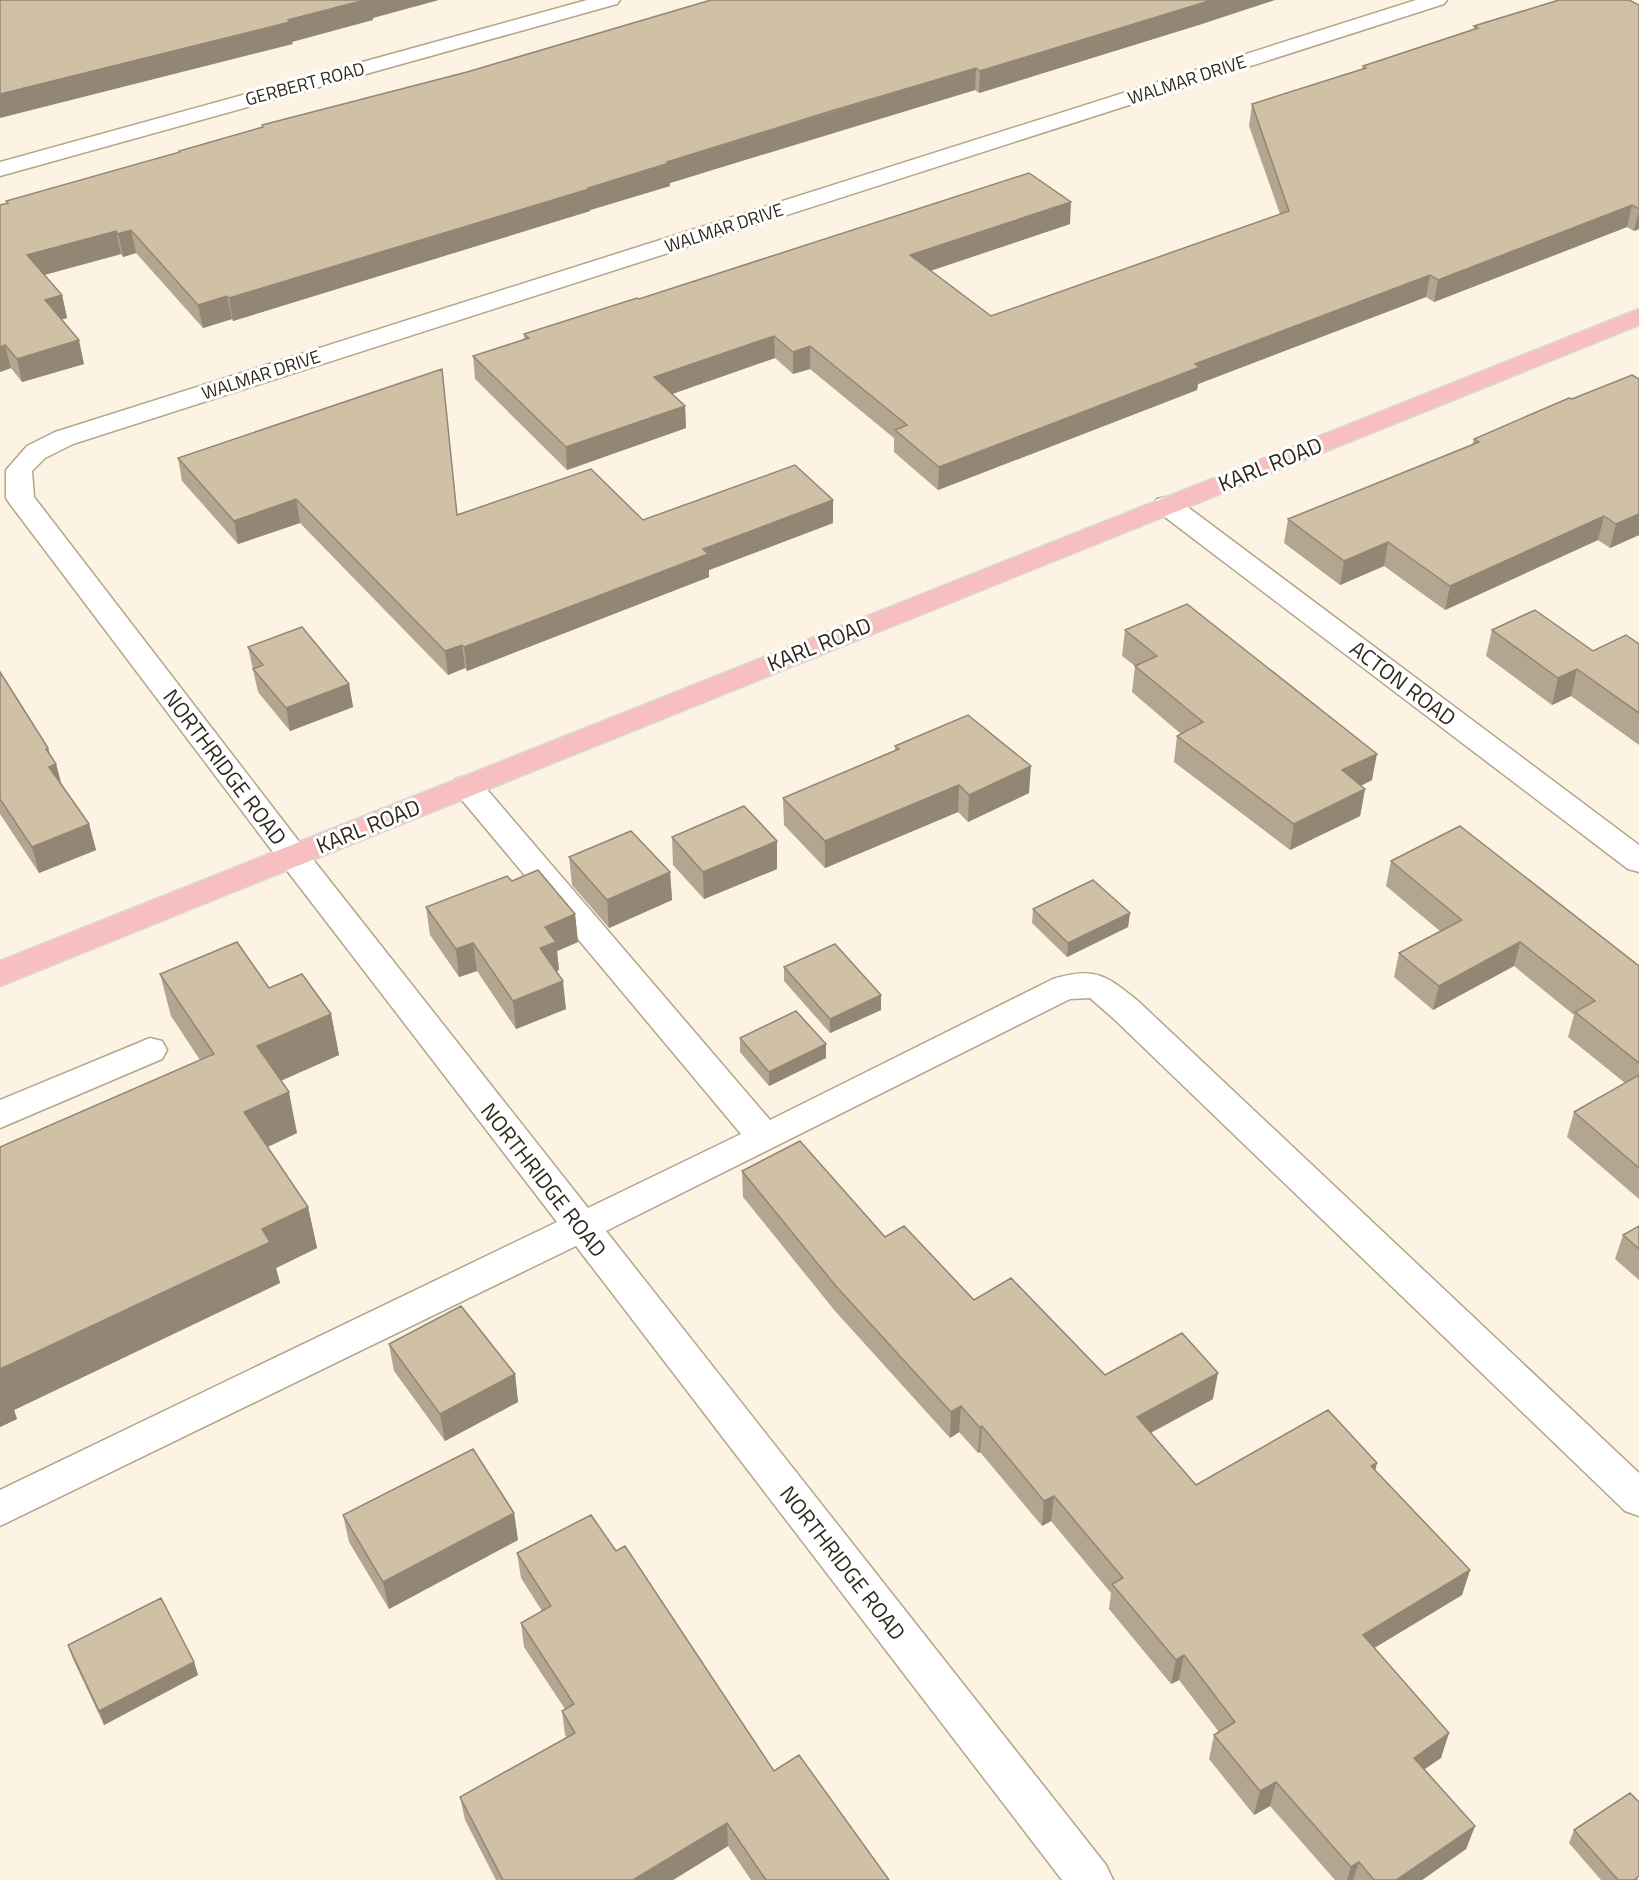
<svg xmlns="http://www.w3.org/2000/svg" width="1639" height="1880" font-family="'Titillium Web',sans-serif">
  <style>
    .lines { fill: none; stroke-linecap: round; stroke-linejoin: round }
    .minor-casing { stroke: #b3a48a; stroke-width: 3 }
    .major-casing { stroke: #d9d8d6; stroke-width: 3 }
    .minor { fill: #fff; fill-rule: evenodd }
    .major { fill: #f8bfc1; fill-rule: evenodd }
    .wall { fill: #b3a58f }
    .shaded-wall { fill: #928674 }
    .building { fill: #d0c0a6; stroke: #928674; stroke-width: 1.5 }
    .labels { text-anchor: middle; stroke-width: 6; stroke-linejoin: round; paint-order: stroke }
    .far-street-label { font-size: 18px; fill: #2e281d; stroke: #fff }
    .street-label { font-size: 22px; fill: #2e281d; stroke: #fff }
  </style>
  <rect width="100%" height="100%" fill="#fdf3e3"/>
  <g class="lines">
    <defs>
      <path id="minor" d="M587,0H620L617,4L0,176V162Z
        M1416,0H1447L1444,4L73,444L45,458L32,471L34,497L304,848L588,1208L741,1134L456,793L452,786L456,779L467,776L478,779L770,1120L1053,979C1095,966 1107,976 1138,1001L1639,1473V1516L1625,1511L1114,1019L1090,998L1070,999L606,1231L1106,1865L1113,1880H1062L576,1246L0,1526V1490L557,1222L282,864L10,504L6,498V470L27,446L55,432Z
        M1167,497L1177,499L1639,845V872L1628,869L1157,511L1153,505L1157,499Z
        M150,1038L162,1041L167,1050L162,1059L0,1128V1100Z"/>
      <path id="major" d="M1639,309V325L0,986V961Z"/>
    </defs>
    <use href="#minor" class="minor-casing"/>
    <use href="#major" class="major-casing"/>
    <use href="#minor" class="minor"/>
    <use href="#major" class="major"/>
  </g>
  <path class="wall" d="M1639,5V229L1634,231L1627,227L1434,302L1426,297L1198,384L1197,390L938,490L894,452V438L810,369L793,374L775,358L672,394L685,406L686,428L567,470L475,379L473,356L524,339V334L639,299L1070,224L930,271L991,316L1280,214L1249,126L1252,104L1362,69L1363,66L1474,29V26Z
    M1205,23L979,93L975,90L831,133L670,183V186L590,210V211L233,321L232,319L203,328L136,253L123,257L121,254L44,275L62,295L67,318L61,319L84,364L22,382L11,368L0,372V205L7,203L6,201L179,153V151L262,127V125Z
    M1639,379V535L1610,548L1598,540L1445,610L1384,566L1340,585L1284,543L1288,519L1472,445L1474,439L1572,399Z
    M178,458L457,515L643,520L833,523L709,570V577L467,671L465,668L448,675L300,523L238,544L182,481Z
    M1125,630L1372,780L1361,786L1365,789L1360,816L1290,850L1174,762L1177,736L1181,734L1132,692L1135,666L1122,656Z
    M1492,630L1593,651L1639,644V745L1571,696L1552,705L1486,656Z
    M248,647L349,684L353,707L290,731L258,692Z
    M0,672L48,748L50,755L56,764L61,784L89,824L96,850L39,873L0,814Z
    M895,746L1029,793L968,822L958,812L825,868L784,825L783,798L895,750Z
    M672,837L777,841V869L704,899L673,865Z
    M569,857L670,872L672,900L609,928L572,885Z
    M1391,861L1639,966V1199L1567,1137L1574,1112L1625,1083L1568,1037L1574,1015L1514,966L1433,1010L1394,977L1399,953L1440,931L1386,886Z
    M512,881L575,914L578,942L557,951L559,970L557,971L566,1009L516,1029L477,971L459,977L430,935L426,907Z
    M1033,909L1130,913L1128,927L1067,957L1032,923Z
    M784,967L881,1010L830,1033L784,981Z
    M160,974L269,988L331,1014L339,1055L281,1081L297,1133L268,1147L308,1207L317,1248L276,1268L280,1283L14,1410L17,1419L0,1427V1147L200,1060L171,1016Z
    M740,1038L826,1058L769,1086L740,1052Z
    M742,1171L885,1237L974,1300L1105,1375L1213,1399L1151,1433L1196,1485L1375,1470L1470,1570L1462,1595L1374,1648L1441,1758L1424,1769L1475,1826L1466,1849L1422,1880H1335L1270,1806L1254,1815L1209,1759L1214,1735L1219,1732L1179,1680L1171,1684L1109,1609L1111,1593L1051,1521L1042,1526L980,1452L978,1453L959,1432L950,1438L835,1311L743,1197Z
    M1639,1226V1280L1615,1259L1623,1235Z
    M389,1344L515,1374L518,1402L445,1441L394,1371Z
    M514,1513L518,1540L389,1609L349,1542L343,1515Z
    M616,1551L774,1771L889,1880H751L728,1846L673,1880H496L465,1820L460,1797L567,1737L565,1735L562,1711L565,1709L524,1647L521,1623L542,1611L521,1578L517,1553Z
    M68,1645L194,1662L198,1675L104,1725L73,1659Z
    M1574,1830L1639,1880H1601L1569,1843Z"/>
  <path class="shaded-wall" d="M365,0H439L373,18V20L292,42L293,44L0,118V94Z
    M1212,0H1275L1205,23L979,93L980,71Z
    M976,68L975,90L670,183V186L590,210V211L233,321L229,298L667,162Z
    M1071,202L1070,224L909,278L910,255Z
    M1632,205L1627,227L1434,302L1438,280Z
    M1639,211V229L1634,231Z
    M131,230L136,253L123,257L118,234Z
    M116,231L121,254L33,278L27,255Z
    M1430,275L1426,297L1198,384L1197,390L938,490L939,467L1195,364Z
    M62,295L67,318L50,323L45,300Z
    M227,296L232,319L203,328L198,305Z
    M774,336L775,358L655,400L654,377Z
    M79,340L84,364L22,382L17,359Z
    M5,345L11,368L0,372V347Z
    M810,346V369L793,374V352Z
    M685,406L686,428L567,470L566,447Z
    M296,499L300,523L238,544L234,521Z
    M833,500V523L709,570V577L467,671L464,647L703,549Z
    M1639,514V535L1610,548L1616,524Z
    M1604,516L1598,540L1445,610L1450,586Z
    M1388,542L1384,566L1340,585L1344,561Z
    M462,645L465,668L448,675L445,651Z
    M1577,669L1571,696L1552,705L1558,678Z
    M349,684L353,707L290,731L286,708Z
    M48,748L53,765L56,764L63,790L49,767L46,749Z
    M1377,754L1372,780L1337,797L1342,770Z
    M1031,766L1029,793L968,822L969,795Z
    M959,785L958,812L825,868V841Z
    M1365,789L1360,816L1290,850L1294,824Z
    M89,824L96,850L39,873L32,847Z
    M777,841V869L704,899L703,872Z
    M670,872L672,900L609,928L607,900Z
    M1130,913L1128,927L1067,957L1068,943Z
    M575,914L578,942L557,951L559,970L543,976L540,948L545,927Z
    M1520,942L1514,966L1433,1010L1439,986Z
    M473,943L477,971L459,977L456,949Z
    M563,981L566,1009L516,1029L513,1001Z
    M881,995V1010L830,1033V1019Z
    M331,1014L339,1055L266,1087L257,1046Z
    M826,1044V1058L769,1086V1072Z
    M289,1092L297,1133L254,1153L244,1112Z
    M308,1207L317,1248L276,1268L280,1283L14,1410L17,1419L0,1427V1369L262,1229Z
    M1218,1373L1213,1399L1133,1442L1137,1417Z
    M515,1374L518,1402L445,1441L440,1414Z
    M961,1406L959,1432L950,1438L951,1412Z
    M982,1426L980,1452L978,1453L980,1428Z
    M1377,1463L1371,1488V1466Z
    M1054,1496L1051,1521L1042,1526L1044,1501Z
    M514,1513L518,1540L389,1609L383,1582Z
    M1470,1570L1462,1595L1356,1659L1363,1635Z
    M1184,1655L1179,1680L1171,1684L1176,1660Z
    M194,1662L198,1675L104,1725L99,1711Z
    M1449,1733L1441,1758L1406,1782L1414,1758Z
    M1276,1782L1270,1806L1254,1815L1260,1791Z
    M727,1823L728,1846L673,1880H633Z
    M1475,1826L1466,1849L1422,1880H1396Z
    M1359,1862L1353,1880H1347L1351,1867Z"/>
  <path class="building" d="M0,0H365L288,20L290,22L0,94Z
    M711,0H1212L980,71L976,68L831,111L667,162L669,163L588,188L589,189L229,298L227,296L198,305L131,230L118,234L116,231L27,255L62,295L45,300L79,340L17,359L5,345L0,347V205L8,203L6,201L180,152L179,151L263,127L262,125L467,72Z
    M1559,0H1629L1639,5V209L1632,205L1438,280L1430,275L1195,364L1200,367L939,467L895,430L907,425L810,346L793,352L774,336L654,377L685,406L566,447L473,356L529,338L524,334L637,298L639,299L1029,173L1071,202L910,255L991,316L1289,211L1252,104L1366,68L1363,66L1478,28L1474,26Z
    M442,369L457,515L591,469L643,520L795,465L833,500L703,549L708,554L464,647L462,645L445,651L296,499L234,521L178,458Z
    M1632,375L1639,379V514L1616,524L1604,516L1450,586L1388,542L1344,561L1288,519L1479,442L1474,439L1569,398L1572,399Z
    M1187,604L1377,754L1342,770L1365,789L1294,824L1177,736L1203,722L1135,666L1157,656L1125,630Z
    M1535,610L1593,651L1626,635L1639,644V713L1577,669L1558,678L1492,630Z
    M302,627L349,684L286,708L253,669L263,665L248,647Z
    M0,672L48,748L46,749L56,764L49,767L89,824L32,847L0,799Z
    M968,715L1031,766L969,795L959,785L825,841L783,798L899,749L895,746Z
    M744,806L777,841L703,872L672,837Z
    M1460,826L1639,966V1063L1575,1012L1595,1001L1520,942L1439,986L1399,953L1462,920L1391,861Z
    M631,831L670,872L607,900L569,857Z
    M538,870L575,914L545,927L556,942L540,948L563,981L513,1001L473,943L456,949L426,907L507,876L512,881Z
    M1093,880L1130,913L1068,943L1033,909Z
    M237,942L269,988L302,974L331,1014L257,1046L289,1092L244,1112L308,1207L262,1229L270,1242L0,1369V1147L214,1054L160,974Z
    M835,944L881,995L830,1019L784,967Z
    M796,1011L826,1044L769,1072L740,1038Z
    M1639,1075V1168L1574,1112Z
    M800,1141L885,1237L904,1226L974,1300L1011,1278L1105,1375L1182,1333L1218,1373L1137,1417L1196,1485L1328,1410L1377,1463L1371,1466L1470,1570L1363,1635L1449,1733L1414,1758L1475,1826L1396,1880H1374L1359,1862L1351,1867L1276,1782L1260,1791L1214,1735L1235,1722L1184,1655L1176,1660L1112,1584L1123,1578L1054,1496L1044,1501L982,1426L980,1428L961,1406L951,1412L835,1285L742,1171Z
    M1639,1226V1249L1623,1235Z
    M461,1306L515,1374L440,1414L389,1344Z
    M473,1449L514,1513L383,1582L343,1515Z
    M591,1515L616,1551L625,1546L774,1771L799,1755L889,1880H766L727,1823L633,1880H503L460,1797L575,1733L562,1711L574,1704L521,1623L551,1606L517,1553Z
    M161,1598L194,1662L99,1711L68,1645Z
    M1630,1793L1639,1802V1876L1634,1880H1618L1574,1830Z"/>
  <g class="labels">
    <g class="far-street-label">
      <text transform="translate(1187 80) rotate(-18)" y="6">WALMAR DRIVE</text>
      <text transform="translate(305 84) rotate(-15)" y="6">GERBERT ROAD</text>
      <text transform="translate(724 228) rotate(-18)" y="6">WALMAR DRIVE</text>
      <text transform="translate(261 375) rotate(-18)" y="6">WALMAR DRIVE</text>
    </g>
    <g class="street-label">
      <text transform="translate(1270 464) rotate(-22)" y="8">KARL ROAD</text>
      <text transform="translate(819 644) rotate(-22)" y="8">KARL ROAD</text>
      <text transform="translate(1403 683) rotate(37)" y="8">ACTON ROAD</text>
      <text transform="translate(225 767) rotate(53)" y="8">NORTHRIDGE ROAD</text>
      <text transform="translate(368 826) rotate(-22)" y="8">KARL ROAD</text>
      <text transform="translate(544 1180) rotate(52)" y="8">NORTHRIDGE ROAD</text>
      <text transform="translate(843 1563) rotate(52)" y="8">NORTHRIDGE ROAD</text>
    </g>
  </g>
</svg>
